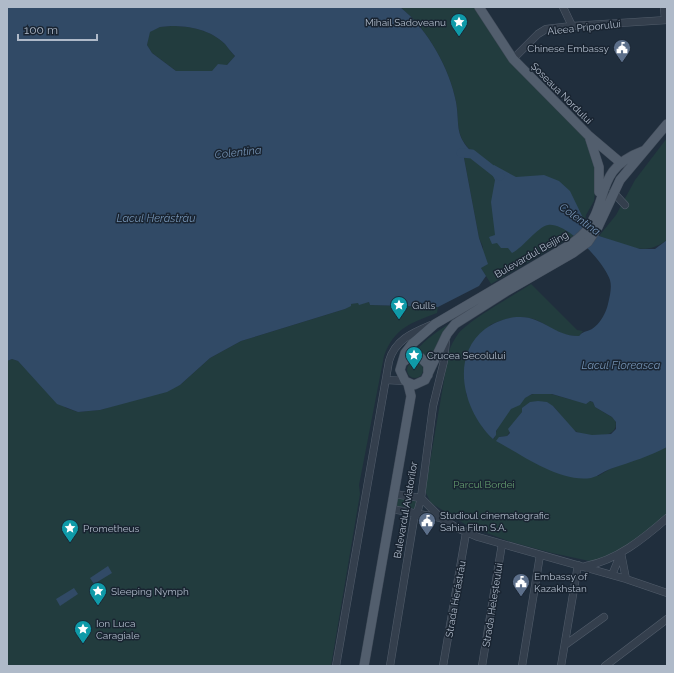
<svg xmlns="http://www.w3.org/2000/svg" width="674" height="673" font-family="Raleway,sans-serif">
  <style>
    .green { fill: #223c3e }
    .water { fill: #314a66; fill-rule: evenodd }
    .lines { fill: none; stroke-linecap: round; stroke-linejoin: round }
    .river { stroke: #314a66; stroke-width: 9 }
    .minor-casing { stroke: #525d6b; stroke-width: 8 }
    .major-casing { stroke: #404b59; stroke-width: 10 }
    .minor { stroke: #343f4d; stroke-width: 7 }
    .major { stroke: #525e6d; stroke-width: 9 }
    .labels { text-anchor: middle; stroke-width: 3; stroke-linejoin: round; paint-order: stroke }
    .poi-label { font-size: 10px; fill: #afbac9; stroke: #192431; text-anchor: start }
    .street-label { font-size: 10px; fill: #afbac9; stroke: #192431 }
    .park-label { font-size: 10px; fill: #649c6e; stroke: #192431 }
    .water-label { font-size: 11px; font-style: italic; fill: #7492b3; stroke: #192431 }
  </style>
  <rect width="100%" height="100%" fill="#202e3d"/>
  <path class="green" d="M400,7H475L504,51L585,137L590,146L597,172L594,201L586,215L585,222L573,236L491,284L481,268L483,247L479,238L464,158L473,153C454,134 460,126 456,102C450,69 427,28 400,7Z
    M171,26C190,26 211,30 225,44C229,48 230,52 235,56L227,65L212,71H176L152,53L147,45L149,32L160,27Z
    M667,138V240C643,258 624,244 599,236L616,215L635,180Z
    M531,284L577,330L583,331L579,336C565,337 556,331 544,324C527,313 508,317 490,325L466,394L483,428L494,439C498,419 520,392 542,393C554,393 564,399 575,400C581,401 587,400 593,402L595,407L615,419C622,441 584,438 574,430C566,424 560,413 553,406L522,412L507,436L499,437L518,453L598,476L610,469L667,447V516L630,545L594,562L552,553L508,541L468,526L431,503L425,491L449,351C451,345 454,340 458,334C469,320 513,296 531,284Z
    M359,302V304L369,302L370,305L438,307L437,313C411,323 394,328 384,356L359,485L360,494L331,666H7V361L12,359L18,361L66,408L78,412L100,410L180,385L210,358L241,341L345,309L351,304Z
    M456,320L430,362L414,353C425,339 440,329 456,320Z
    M407 370a8 8 0 1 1 16 0a8 8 0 1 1-16 0Z
    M400,498L417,501L416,509L397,506V499Z"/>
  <path class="water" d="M7,7H400C427,28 450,69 456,102C460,126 454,135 473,153L471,156L466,155L464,158L479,238L488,264L481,268L486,276L479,286L438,307L370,305L369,302L359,305L358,303L351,304V306L345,309L241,341L210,358L180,385L167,392L100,410L78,412L57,404L18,361L12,359L7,361ZM171,26C190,26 211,30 225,44C228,48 231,52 235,56L227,65L218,64L212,71H176L152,53L147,45L150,32L160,27Z
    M494,165L516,177L544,175L559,181L570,191L585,222L599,236L640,249H655L667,240V447C650,456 631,462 613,468C605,470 599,476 591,478C560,483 522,455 496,441L499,437L507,436L510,433L508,429L522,412V408L530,402L538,401L547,402L553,406L576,432L592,435L611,434L616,429V422L612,417L595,407L593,402L590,401L586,404L552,394H532L525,398L520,405L511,409L496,431V435L493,439C464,412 449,357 485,329C494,322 508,317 519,317C542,316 556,337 579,336C583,331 586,332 592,329C600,324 606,313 608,304C610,296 612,287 610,280C604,262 567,222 548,225C537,227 524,247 512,253L508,248H501L497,243L492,244L489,237L495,235L491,202L495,180L490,170Z
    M108,566L112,573L94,584L90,578Z
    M74,588L78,594L60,606L56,599Z"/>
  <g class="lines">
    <path class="river" d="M461,153L472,154L500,176"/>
    <defs>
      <path id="minor" d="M563,7L572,26
        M664,7L665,20
        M513,59L538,34L546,29L572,26L667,20
        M613,192L625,205
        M386,380L405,381
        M394,494L421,498L441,518L457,528L478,537L626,579L667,593
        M392,509L441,518
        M621,553L626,579
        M586,566C617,560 643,539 667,518
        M612,575L621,553
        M565,645L604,617
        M336,666L389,361C395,340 412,333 431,325
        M390,666L414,519L418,510L421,498L433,406L444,361L446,340
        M443,666L466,533
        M482,666L502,544
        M522,666L540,555
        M561,666L578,565
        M605,666L667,619"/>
      <path id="major" d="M479,7L513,59L588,135L621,163
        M590,139L599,167V192
        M643,151C594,169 610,201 585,232C580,238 574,242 568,246L435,324L412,344L405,353L400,370L405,381L414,385L425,380L447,334L455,324L507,291L573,253L588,242L598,227L620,180L667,124
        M402,363L409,357H420L428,365V375
        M364,666L411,396L408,384"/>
    </defs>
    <use href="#minor" class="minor-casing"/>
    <use href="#major" class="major-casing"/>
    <use href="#minor" class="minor"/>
    <use href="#major" class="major"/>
  </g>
  <defs>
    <symbol id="sight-pin" viewBox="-11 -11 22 30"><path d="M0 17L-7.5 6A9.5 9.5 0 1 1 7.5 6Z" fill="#0f9aa8" stroke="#192431"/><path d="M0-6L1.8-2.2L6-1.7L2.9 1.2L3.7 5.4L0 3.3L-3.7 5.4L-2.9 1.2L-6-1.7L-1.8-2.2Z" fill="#fff"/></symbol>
    <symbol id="civic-pin" viewBox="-11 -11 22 30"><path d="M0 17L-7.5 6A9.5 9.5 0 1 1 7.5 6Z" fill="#5c6f8a" stroke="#192431"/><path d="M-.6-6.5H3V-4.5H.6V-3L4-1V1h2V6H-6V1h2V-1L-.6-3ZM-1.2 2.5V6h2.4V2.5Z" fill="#fff"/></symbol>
  </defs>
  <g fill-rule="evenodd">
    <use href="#sight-pin" x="449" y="12" width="20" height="27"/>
    <use href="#civic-pin" x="612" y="38" width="20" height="27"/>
    <use href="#sight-pin" x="389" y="295" width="20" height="27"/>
    <use href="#sight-pin" x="404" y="345" width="20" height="27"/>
    <use href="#civic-pin" x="417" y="511" width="20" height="27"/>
    <use href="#sight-pin" x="60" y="518" width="20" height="27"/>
    <use href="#civic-pin" x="511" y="572" width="20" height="27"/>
    <use href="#sight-pin" x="88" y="581" width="20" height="27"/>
    <use href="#sight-pin" x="73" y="619" width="20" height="27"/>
  </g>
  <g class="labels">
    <g class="poi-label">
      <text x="446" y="26" text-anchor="end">Mihail Sadoveanu</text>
      <text x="609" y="52" text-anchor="end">Chinese Embassy</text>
      <text x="412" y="309">Gulls</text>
      <text x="427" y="359">Crucea Secolului</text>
      <text x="440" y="519">Studioul cinematografic<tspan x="440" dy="12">Sahia Film S.A.</tspan></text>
      <text x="83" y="532">Prometheus</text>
      <text x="534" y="580">Embassy of<tspan x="534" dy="12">Kazakhstan</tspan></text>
      <text x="111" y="595">Sleeping Nymph</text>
      <text x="96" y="627">Ion Luca<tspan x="96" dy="12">Caragiale</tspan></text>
    </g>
    <g class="street-label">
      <text transform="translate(584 27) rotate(-6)" y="4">Aleea Priporului</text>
      <text transform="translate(562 93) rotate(45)" y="4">Șoseaua Nordului</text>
      <text transform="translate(531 254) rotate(-30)" y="4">Bulevardul Beijing</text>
      <text transform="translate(405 510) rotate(-80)" y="4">Bulevardul Aviatorilor</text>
      <text transform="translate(455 599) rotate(-80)" y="4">Strada Herăstrău</text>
      <text transform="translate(492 605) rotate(-81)" y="4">Strada Heleșteului</text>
    </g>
    <g class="park-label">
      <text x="484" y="488">Parcul Bordei</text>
    </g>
    <g class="water-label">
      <text transform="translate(238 152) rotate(-6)" y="4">Colentina</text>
      <text x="156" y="222">Lacul Herăstrău</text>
      <text transform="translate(580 219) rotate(35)" y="4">Colentina</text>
      <text x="621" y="369">Lacul Floreasca</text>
    </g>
  </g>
  <rect width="674" height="673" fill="none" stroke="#afbac9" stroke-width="16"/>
  <path d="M18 34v6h79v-6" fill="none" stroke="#afbac9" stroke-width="2"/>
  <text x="24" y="34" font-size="12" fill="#afbac9" stroke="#192431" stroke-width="3" paint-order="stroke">100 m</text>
</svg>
